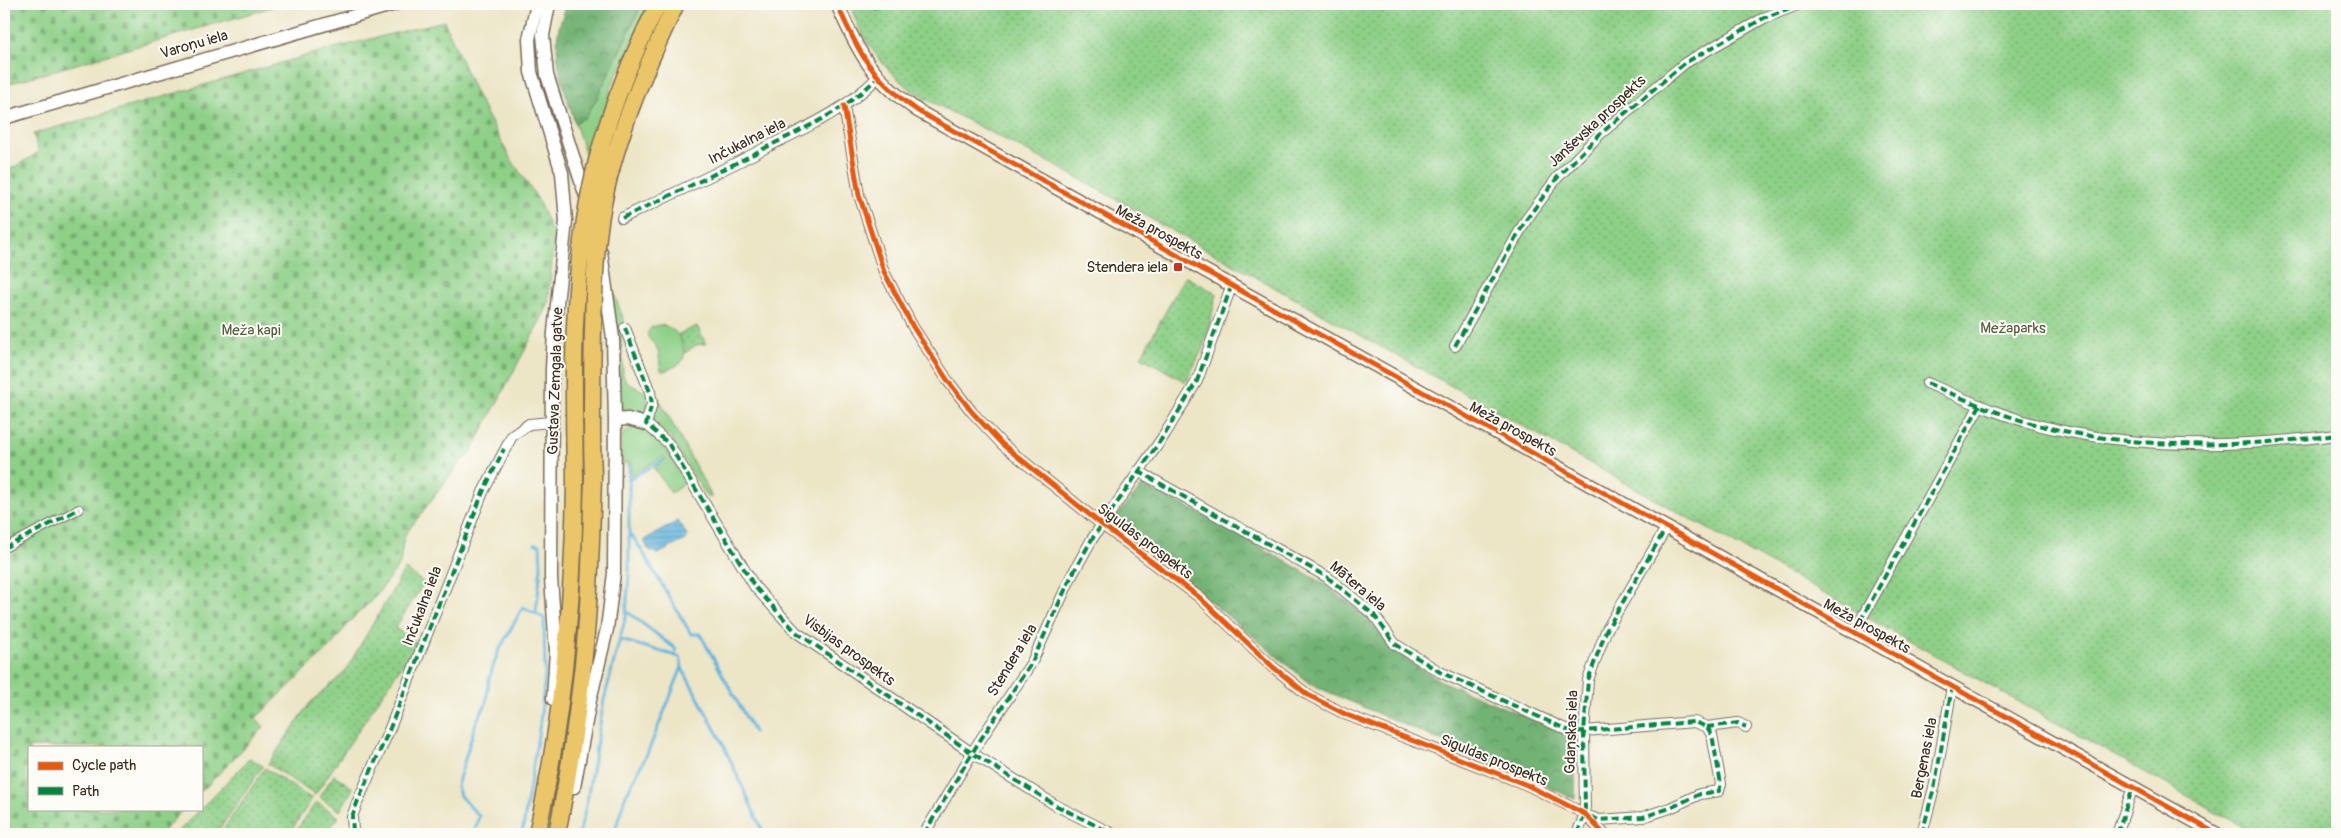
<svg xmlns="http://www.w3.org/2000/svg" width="2341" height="838" font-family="Pangolin,sans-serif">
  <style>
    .grass { fill: #8ed088; stroke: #647d53 }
    .forest { fill: url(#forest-crowns); stroke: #566e49 }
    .cemetery { fill: url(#cemetery-stones); stroke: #647d53 }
    .park { fill: url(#park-dots); stroke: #647d53 }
    .water { fill: url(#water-rules); stroke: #4e707e }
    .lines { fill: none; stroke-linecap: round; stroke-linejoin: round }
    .stream { stroke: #62b6de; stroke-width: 3 }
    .pedestrian-casing { stroke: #796b59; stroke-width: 10 }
    .minor-casing { stroke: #796b59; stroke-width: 12 }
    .tertiary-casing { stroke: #796b59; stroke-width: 15 }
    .primary-casing { stroke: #796b59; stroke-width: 19 }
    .pedestrian { stroke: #fff; stroke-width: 8 }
    .minor { stroke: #fff; stroke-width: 10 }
    .tertiary { stroke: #fff; stroke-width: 12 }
    .primary { stroke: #ebc669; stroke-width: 16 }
    .primary-bridge-casing { stroke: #796b59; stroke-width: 19; stroke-linecap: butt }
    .primary-bridge { stroke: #ebc669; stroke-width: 16 }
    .quiet { stroke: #00873e; stroke-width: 4; stroke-dasharray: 8 4; stroke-linecap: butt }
    .cycleway-casing { stroke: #fdfcf7; stroke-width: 8 }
    .cycleway { stroke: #e8590c; stroke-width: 5 }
    .poi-dot { fill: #c8321e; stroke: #fdfcf7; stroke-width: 2 }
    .labels { text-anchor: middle; stroke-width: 4; stroke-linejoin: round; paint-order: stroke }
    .street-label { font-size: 15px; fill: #3b2a1e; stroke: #fdfcf7 }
    .poi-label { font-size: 15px; fill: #3b2a1e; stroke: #fdfcf7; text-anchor: end }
    .park-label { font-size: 15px; fill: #545c3e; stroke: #fdfcf7 }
  </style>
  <defs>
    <pattern id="forest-crowns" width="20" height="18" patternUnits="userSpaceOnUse" patternTransform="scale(1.25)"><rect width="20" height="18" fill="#72b274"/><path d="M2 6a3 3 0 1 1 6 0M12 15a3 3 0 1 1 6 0" fill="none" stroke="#5f915f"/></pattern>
    <pattern id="cemetery-stones" width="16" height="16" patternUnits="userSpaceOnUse" patternTransform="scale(1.25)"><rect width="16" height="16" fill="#8ed088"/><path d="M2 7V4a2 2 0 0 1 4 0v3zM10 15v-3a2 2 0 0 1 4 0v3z" fill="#75a96f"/></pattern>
    <pattern id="park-dots" width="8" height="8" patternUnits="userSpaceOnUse" patternTransform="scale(1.25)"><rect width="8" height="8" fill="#8ed088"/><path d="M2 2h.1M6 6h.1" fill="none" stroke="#75a96f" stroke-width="1.8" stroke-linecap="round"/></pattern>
    <pattern id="water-rules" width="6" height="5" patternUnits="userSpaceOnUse" patternTransform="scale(1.25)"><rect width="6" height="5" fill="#62b6de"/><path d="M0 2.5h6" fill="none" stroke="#5294b3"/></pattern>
  </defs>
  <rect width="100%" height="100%" fill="#fdfcf7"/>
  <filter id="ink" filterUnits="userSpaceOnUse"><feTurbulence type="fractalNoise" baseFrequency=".02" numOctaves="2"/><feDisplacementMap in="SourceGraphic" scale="10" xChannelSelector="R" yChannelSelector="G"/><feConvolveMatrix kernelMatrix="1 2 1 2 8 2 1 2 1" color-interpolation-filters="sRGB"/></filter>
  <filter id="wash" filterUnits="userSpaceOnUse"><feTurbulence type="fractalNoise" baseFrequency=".0096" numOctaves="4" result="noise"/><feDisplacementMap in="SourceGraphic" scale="20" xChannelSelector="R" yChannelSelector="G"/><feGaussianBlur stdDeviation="1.12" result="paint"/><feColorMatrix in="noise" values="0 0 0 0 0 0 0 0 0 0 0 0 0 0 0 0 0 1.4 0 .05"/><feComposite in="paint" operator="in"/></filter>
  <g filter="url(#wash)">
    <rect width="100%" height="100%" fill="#ece5c6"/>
    <path class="grass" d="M642,4H651L612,85L589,165L575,123L586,117L597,98Z
      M612,288L624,321L621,331L623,376L628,383L645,392L648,404L645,413L636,417L623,413L620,408Z
      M659,325C676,325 691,347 682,361C678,366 670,369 664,371L661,370C659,364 660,356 658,350C654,340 641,338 652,327Z
      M655,396L658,397L712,497H707L670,437L656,426L653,417Z
      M634,427L649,431L657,437L687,482L671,493L654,468L665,460L663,457L631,475V463H621V439L624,432Z
      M582,486H586L579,649L551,834H544Z"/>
    <path class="forest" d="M568,4H642L597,98L586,117L575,123C562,83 546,43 568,4Z
      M1142,486L1213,519L1323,583L1368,618L1392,649L1439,680L1576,738L1575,799L1310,684L1113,521Z"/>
    <path class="cemetery" d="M4,4H283L4,85Z
      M444,21L475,92L509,156L537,198L554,237L548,306L469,456L462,460L404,536L400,564L374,598L349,622L332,645L256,718L264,727L201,792V747H29V809H184L160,834H4V173L39,152L33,134L326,50Z"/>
    <path class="park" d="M850,4H2337V834H2256L1058,167L922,97C889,77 861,41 850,4Z
      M1185,276L1217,294L1203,348L1186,382L1141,357Z
      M697,326L706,344L696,345L685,353L679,334Z
      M405,569L424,583L395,628L417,643L315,795L268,764L310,703L344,673Z
      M250,758L263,766L216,834H176Z
      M265,768L312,799L289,834H220Z
      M334,775L353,788L340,811L319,797Z
      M316,802L339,817L330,828L333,834H294Z"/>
    <path class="water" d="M678,521L687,535V539L658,554L648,549L644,540Z"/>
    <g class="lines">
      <path class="stream" d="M629,479L663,460
        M630,535L636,541L691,634H700L754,732
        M535,544L540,545L541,567L536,613
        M626,611L676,649L675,656
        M682,668L722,742L764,834
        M474,834L479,816L460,796L457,786L476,722L486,704L489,679L498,652L523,607L544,618L545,675L540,723L522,834
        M579,834L586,806L604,700L626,615L629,575V465
        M614,834L625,797L648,752L682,667L680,657L621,640"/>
    </g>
  </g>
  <g filter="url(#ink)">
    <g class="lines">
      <defs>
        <path id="pedestrian" d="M4,548L79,509"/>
        <path id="minor" d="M844,106L859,195L884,272L913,327L948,381L972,412L1002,444L1101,524L1199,597L1273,667L1308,695L1347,715L1527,785L1585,814L1604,834
          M622,218C671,195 720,172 767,147C807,127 846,110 877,78
          M625,328L650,392L652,404L646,424L668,443L755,587L796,632L972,753L1057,806L1113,834
          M1455,346L1526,220L1557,178L1599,135L1685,63L1764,18L1800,4
          M1927,383C1968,401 2011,420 2055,429C2147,450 2244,447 2337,435
          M1138,471L1327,577L1374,615L1395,644L1440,672L1572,732L1694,722L1707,727L1712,735L1721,784L1719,791L1700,794L1670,808L1643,817L1599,820L1588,816
          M1854,632L1980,405
          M1707,727L1738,723L1746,727
          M353,831L352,817L357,803L390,728L483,492L512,436L529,424L551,422
          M924,834L977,745L1032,662L1071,577L1092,539L1165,434L1197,381L1231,287
          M1577,834L1585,814L1584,732L1588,680L1606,631L1666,528
          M1922,834L1935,784L1952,687
          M2117,834L2133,787"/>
        <path id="tertiary" d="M537,4L529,39L531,72L562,173L566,221L554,332L552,369L551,578L556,650L553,699
          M549,4L543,35L547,75L588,203
          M837,4C859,54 872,79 918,111L2217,834
          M4,118L395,4
          M615,420L628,419L646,424
          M574,787L590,700L607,629L614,573L615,420L613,338L601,252"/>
        <path id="primary" d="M537,834C563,717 574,597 575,477
          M557,834C568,778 577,721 583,664C590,602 591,539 593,477"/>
      </defs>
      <use href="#pedestrian" class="pedestrian-casing"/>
      <use href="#minor" class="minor-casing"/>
      <use href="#tertiary" class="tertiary-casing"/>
      <use href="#primary" class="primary-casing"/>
      <use href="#pedestrian" class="pedestrian"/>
      <use href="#minor" class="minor"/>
      <use href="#tertiary" class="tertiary"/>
      <use href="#primary" class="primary"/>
      <defs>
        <path id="primary-bridge" d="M575,477C573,378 571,279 592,182C605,120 630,60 658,4
          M593,477C591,427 592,378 593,329C594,291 595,252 601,215C613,143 645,69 676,4"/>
      </defs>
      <use href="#primary-bridge" class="primary-bridge-casing"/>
      <use href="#primary-bridge" class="primary-bridge"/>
      <path class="quiet" d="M873,8L880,4
        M622,218C671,195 720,172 767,147C807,127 846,110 877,78
        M625,328L650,392L652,404L646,424L668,443L755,587L796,632L972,753L1057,806L1113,834
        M1455,346L1526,220L1557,178L1599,135L1685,63L1764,18L1800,4
        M1927,383C1968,401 2011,420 2055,429C2147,450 2244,447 2337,435
        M1138,471L1327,577L1374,615L1395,644L1440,672L1572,732L1694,722L1707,727L1712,735L1721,784L1719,791L1700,794L1670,808L1643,817L1599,820L1590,816
        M4,548L79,509
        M1854,632L1980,405
        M1707,727L1738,723L1746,727
        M353,831L352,817L357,803L390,728L483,492L504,449
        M924,834L977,745L1032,662L1071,577L1092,539L1165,434L1197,381L1231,287
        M1577,834L1585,814L1584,732L1588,680L1606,631L1666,528
        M1922,834L1935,784L1952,687
        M2117,834L2133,787"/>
      <defs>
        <path id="cycleway" d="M837,4C859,54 872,79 918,111L2217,834
          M844,106L859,195L884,272L913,327L948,381L972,412L1002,444L1101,524L1199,597L1273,667L1308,695L1347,715L1527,785L1585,814L1604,834"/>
      </defs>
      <use href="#cycleway" class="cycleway-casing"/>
      <use href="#cycleway" class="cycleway"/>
    </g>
  </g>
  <rect class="poi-dot" x="1173" y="262" width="10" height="10" rx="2.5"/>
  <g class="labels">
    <g class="street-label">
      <text transform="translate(194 44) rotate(-16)" y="5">Varoņu iela</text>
      <text transform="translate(1597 121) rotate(-43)" y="5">Janševska prospekts</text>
      <text transform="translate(747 141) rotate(-27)" y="5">Inčukalna iela</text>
      <text transform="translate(1159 232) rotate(29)" y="5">Meža prospekts</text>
      <text transform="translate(555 381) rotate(-88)" y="5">Gustava Zemgala gatve</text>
      <text transform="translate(1513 429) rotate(29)" y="5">Meža prospekts</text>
      <text transform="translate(1145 541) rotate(37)" y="5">Siguldas prospekts</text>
      <text transform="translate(1358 586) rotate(40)" y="5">Mātera iela</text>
      <text transform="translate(422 606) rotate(-69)" y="5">Inčukalna iela</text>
      <text transform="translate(1867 626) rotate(29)" y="5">Meža prospekts</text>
      <text transform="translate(849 650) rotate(36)" y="5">Visbijas prospekts</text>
      <text transform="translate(1012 660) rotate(-59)" y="5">Stendera iela</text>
      <text transform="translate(1571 732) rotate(-88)" y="5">Gdaņskas iela</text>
      <text transform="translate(1924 758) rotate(-79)" y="5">Bergenas iela</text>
      <text transform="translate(1494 760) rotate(22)" y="5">Siguldas prospekts</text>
    </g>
    <g class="poi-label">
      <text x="1168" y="272">Stendera iela</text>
    </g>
    <g class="park-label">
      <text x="2013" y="333">Mežaparks</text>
      <text x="251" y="335">Meža kapi</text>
    </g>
  </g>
  <rect width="2341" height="838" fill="none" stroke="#fdfcf7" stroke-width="20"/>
  <rect x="28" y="746" width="175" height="65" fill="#fdfcf7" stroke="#afa8a0"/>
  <rect x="38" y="762" width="25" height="8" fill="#e8590c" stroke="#afa8a0"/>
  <text x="72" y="770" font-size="15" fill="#3b2a1e">Cycle path</text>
  <rect x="38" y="787" width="25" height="8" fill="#00873e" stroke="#afa8a0"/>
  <text x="72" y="796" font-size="15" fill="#3b2a1e">Path</text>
</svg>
